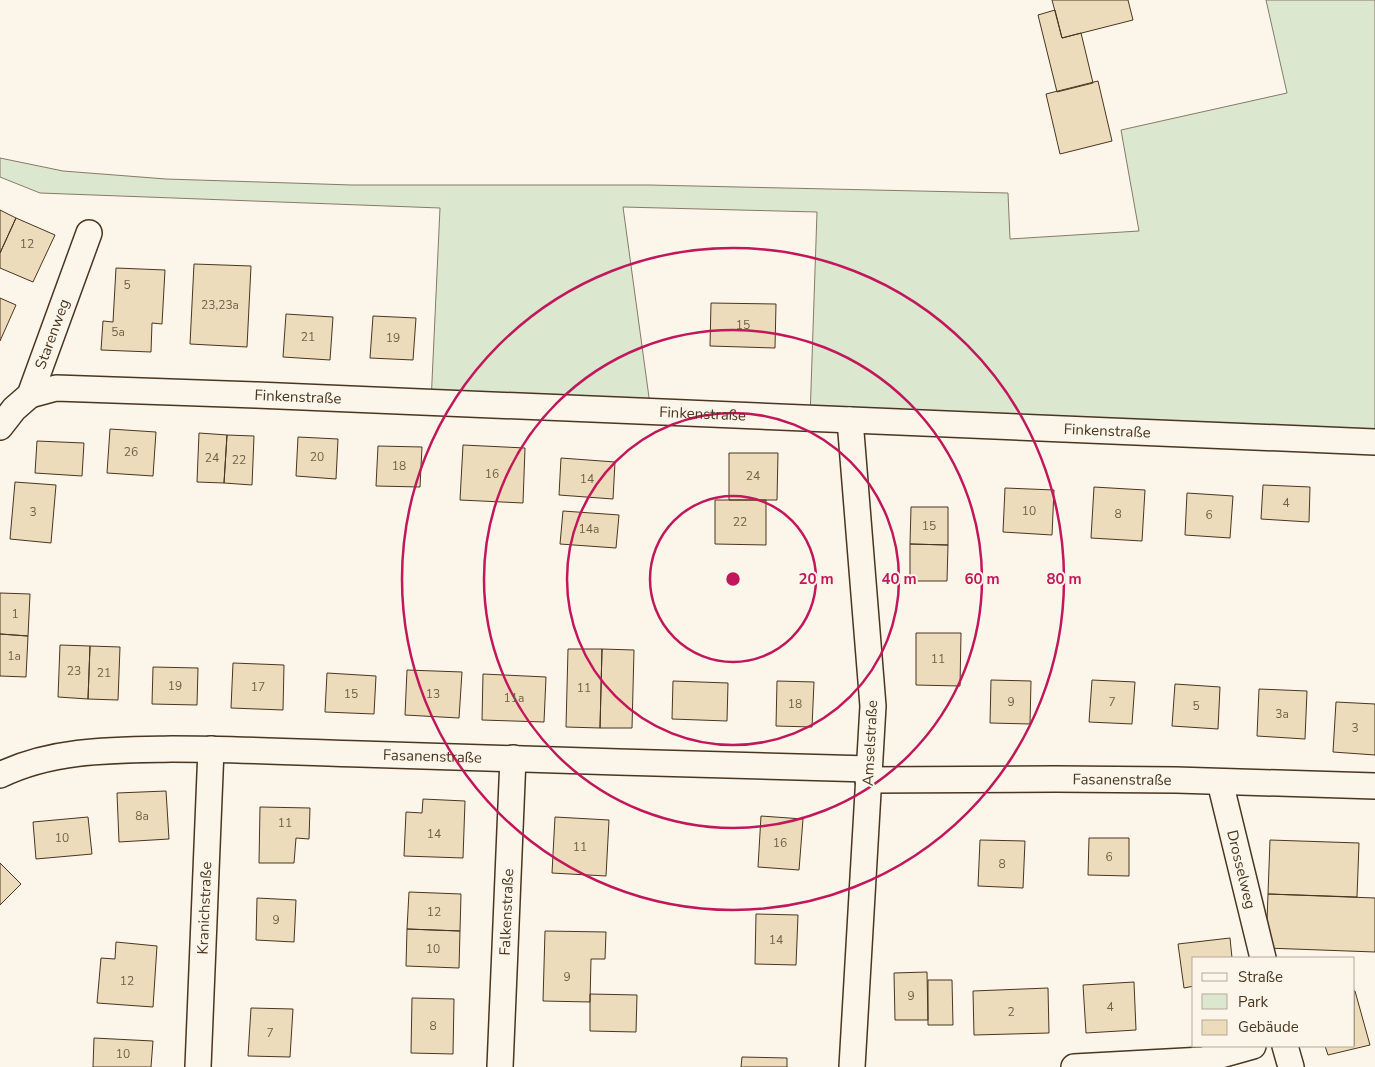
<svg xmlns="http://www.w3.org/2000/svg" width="1375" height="1067" font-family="'Nunito Sans',sans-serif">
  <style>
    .green { fill: #dce7d0; stroke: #887966 }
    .building { fill: #ecdcbc; stroke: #4a3520 }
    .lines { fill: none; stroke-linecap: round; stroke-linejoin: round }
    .minor-casing { stroke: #4a3520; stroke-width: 28 }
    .minor { stroke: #fbf6e9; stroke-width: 25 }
    .ring { fill: none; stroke: #c2185b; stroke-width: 2.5 }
    .labels { text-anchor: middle; stroke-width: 4; stroke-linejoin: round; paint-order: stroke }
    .number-label { font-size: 12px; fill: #725f47 }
    .street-label { font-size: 15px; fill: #4a3520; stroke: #fbf6e9 }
    .centre { fill: #c2185b; stroke: #fbf6e9; stroke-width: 2.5 }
    .ring-label { font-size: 15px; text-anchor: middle; font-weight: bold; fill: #c2185b; stroke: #fbf6e9; stroke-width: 4; stroke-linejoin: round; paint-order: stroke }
  </style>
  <rect width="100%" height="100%" fill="#fbf6e9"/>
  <path class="green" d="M1266,0H1375V442L810,418L817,212L623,207L651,412L431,403L440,208L40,193L0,177V158L63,171L166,179L352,185H649L1008,193L1010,239L1139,231L1121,130L1287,93Z"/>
  <path class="building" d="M1052,0H1128L1133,20L1062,38Z
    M1055,10L1062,38L1081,33L1093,83L1057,92L1038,15Z
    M1098,81L1112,141L1060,154L1046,94Z
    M0,210L16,218L0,253Z
    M16,218L55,235L33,282L0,268V253Z
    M194,264L251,266L247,347L190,344Z
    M116,268L165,270L162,324L152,323L151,352L101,350L103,321L113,322Z
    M0,298L16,305L0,341Z
    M711,303L776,304L775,348L710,346Z
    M286,314L333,317L330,360L283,357Z
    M373,316L416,318L413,360L370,358Z
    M110,429L156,432L153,476L107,473Z
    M199,433L227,435L224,483L197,482Z
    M227,435L254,436L252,485L224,483Z
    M298,437L338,439L336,479L296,476Z
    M37,441L84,443L82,476L35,473Z
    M463,445L525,448L523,503L460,500Z
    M378,446L422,447L420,487L376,486Z
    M729,453H778L777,500H729Z
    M561,458L615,462L613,499L559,495Z
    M15,482L56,485L51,543L10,539Z
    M1263,485L1310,487L1309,522L1261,519Z
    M1094,487L1145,490L1142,541L1091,538Z
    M1005,488L1054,490L1052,535L1003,532Z
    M1187,493L1233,496L1230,538L1185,535Z
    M715,500H766V545L715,544Z
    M911,507H948V545L910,544Z
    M563,511L619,515L616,548L560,544Z
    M910,544L948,545L947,581H910Z
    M0,593L30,594L28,636L0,634Z
    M916,633H961L960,686L916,685Z
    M0,634L28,636L26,677L0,676Z
    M60,645L90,646L88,699L58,697Z
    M90,646L120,647L118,700L88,699Z
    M568,649H602L600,728L566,727Z
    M602,649L634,650L632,728H600Z
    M233,663L284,665L283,710L231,708Z
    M153,667L198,668L197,705L152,704Z
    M407,670L462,672L459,718L405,715Z
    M327,673L376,676L374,714L325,712Z
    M483,674L546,677L544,722L482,720Z
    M991,680L1031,681L1030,724L990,723Z
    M1092,680L1135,682L1132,724L1089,722Z
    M673,681L728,683L727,721L672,719Z
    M777,681L814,682L812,727L776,726Z
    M1175,684L1220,687L1218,729L1172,726Z
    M1259,689L1307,691L1305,739L1257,736Z
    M1336,702L1375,704V755L1333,752Z
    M166,791L169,839L119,842L117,793Z
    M423,799L465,801L463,858L404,856L406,812L422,813Z
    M260,807L310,808L309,839L296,838L294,863H259Z
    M761,816L803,819L799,870L758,867Z
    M88,817L92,854L36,859L33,822Z
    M555,817L609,820L606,876L552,873Z
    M1089,838H1129V876L1088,875Z
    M980,840L1025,841L1023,888L978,886Z
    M1270,840L1359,843L1357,897L1268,894Z
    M0,863L21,884L0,905Z
    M409,892L461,894L460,931L407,929Z
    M1268,894L1375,898V952L1266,948Z
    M257,898L296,900L294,942L256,940Z
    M756,914L798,915L796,965L755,964Z
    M407,929L460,931L459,968L406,966Z
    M545,931L606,932L605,959H591L590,1002L543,1001Z
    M1230,938L1232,958H1194V986L1184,988L1178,944Z
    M116,942L157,946L153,1007L97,1003L101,958L115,959Z
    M927,972L928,1020H895L894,973Z
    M928,980H952L953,1025H928Z
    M1134,982L1136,1030L1086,1033L1083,985Z
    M1048,988L1049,1033L974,1035L973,991Z
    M1354,991H1355L1370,1045L1328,1055L1325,1046H1354Z
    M590,994L637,995L636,1032L590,1031Z
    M412,998L454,999L453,1054L411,1053Z
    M251,1008L293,1009L290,1057L248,1056Z
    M94,1038L153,1041L151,1067H93Z
    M742,1057L787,1058V1067H741Z"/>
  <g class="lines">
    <defs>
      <g id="minor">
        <path id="s1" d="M30,395L56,388L256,395L1375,442"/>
        <path d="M850,420L873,706L852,1067"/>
        <path id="s2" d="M0,427L14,409L30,395L89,233"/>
        <path id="s3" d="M0,775C53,749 114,750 172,749C235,749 298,752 360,754C530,759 699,765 869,769"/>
        <path id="s4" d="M868,780L1055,779L1176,780L1375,786"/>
        <path id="s5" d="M1220,782L1263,958"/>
        <path d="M1285,1046L1291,1067"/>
        <path id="s6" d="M198,1067L211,749"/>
        <path id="s7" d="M500,1067L513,758"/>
        <path d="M1074,1067L1203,1060L1253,1046"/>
      </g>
    </defs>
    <use href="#minor" class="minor-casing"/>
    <use href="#minor" class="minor"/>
  </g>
  <g class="ring">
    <circle cx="733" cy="579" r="83"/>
    <circle cx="733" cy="579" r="166"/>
    <circle cx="733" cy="579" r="249"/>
    <circle cx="733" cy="579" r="331"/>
  </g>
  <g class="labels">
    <g class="number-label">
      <text x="27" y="248">12</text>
      <text x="127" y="289">5</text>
      <text x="220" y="309">23,23a</text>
      <text x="743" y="329">15</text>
      <text x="118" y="336">5a</text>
      <text x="308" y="341">21</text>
      <text x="393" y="342">19</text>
      <text x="131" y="456">26</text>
      <text x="317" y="461">20</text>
      <text x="212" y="462">24</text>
      <text x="239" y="464">22</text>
      <text x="399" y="470">18</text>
      <text x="492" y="478">16</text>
      <text x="753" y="480">24</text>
      <text x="587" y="483">14</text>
      <text x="1286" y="507">4</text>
      <text x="1029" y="515">10</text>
      <text x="33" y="516">3</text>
      <text x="1118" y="518">8</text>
      <text x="1209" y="519">6</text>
      <text x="740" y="526">22</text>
      <text x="929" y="530">15</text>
      <text x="589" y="533">14a</text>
      <text x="15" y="618">1</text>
      <text x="14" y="660">1a</text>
      <text x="938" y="663">11</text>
      <text x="74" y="675">23</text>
      <text x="104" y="677">21</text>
      <text x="175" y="690">19</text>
      <text x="258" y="691">17</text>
      <text x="584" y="692">11</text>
      <text x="351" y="698">15</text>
      <text x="433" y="698">13</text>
      <text x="514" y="702">11a</text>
      <text x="1011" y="706">9</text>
      <text x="1112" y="706">7</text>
      <text x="795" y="708">18</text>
      <text x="1196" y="710">5</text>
      <text x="1282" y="718">3a</text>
      <text x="1355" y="732">3</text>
      <text x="142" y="820">8a</text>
      <text x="285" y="827">11</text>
      <text x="434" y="838">14</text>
      <text x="62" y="842">10</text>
      <text x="780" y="847">16</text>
      <text x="580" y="851">11</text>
      <text x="1109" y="861">6</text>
      <text x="1002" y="868">8</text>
      <text x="434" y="916">12</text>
      <text x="276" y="924">9</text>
      <text x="776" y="944">14</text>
      <text x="433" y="953">10</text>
      <text x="567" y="981">9</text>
      <text x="127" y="985">12</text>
      <text x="911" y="1000">9</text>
      <text x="1110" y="1011">4</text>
      <text x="1011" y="1016">2</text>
      <text x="433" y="1030">8</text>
      <text x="270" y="1037">7</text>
      <text x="123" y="1058">10</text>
    </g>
    <g class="street-label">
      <text dy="5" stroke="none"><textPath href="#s2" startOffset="109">Starenweg</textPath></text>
      <text dy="5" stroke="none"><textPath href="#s1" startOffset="269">Finkenstraße</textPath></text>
      <text dy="5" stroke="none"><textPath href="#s1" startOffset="674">Finkenstraße</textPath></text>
      <text dy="5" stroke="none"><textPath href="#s1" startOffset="1079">Finkenstraße</textPath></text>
      <text transform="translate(870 743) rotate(-87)" y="5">Amselstraße</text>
      <text dy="5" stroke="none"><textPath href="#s3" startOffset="436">Fasanenstraße</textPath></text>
      <text dy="5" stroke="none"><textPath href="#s4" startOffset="254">Fasanenstraße</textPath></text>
      <text dy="5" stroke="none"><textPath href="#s5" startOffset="90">Drosselweg</textPath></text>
      <text dy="5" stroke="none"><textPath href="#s6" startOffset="159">Kranichstraße</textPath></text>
      <text dy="5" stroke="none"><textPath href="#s7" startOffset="155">Falkenstraße</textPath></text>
    </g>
  </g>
  <circle cx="733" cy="579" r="8" class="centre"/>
  <g class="ring-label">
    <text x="816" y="584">20 m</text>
    <text x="899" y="584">40 m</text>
    <text x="982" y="584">60 m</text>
    <text x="1064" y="584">80 m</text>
  </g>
  <rect x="1192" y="957" width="162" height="90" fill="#fbf6e9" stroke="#b4a999"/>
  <rect x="1202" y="973" width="25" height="8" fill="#fbf6e9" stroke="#b4a999"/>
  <text x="1238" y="982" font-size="15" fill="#4a3520">Straße</text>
  <rect x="1202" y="994" width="25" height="15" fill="#dce7d0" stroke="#b4a999"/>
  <text x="1238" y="1007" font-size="15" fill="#4a3520">Park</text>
  <rect x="1202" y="1020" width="25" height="15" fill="#ecdcbc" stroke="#b4a999"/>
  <text x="1238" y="1032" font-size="15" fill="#4a3520">Gebäude</text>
</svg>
